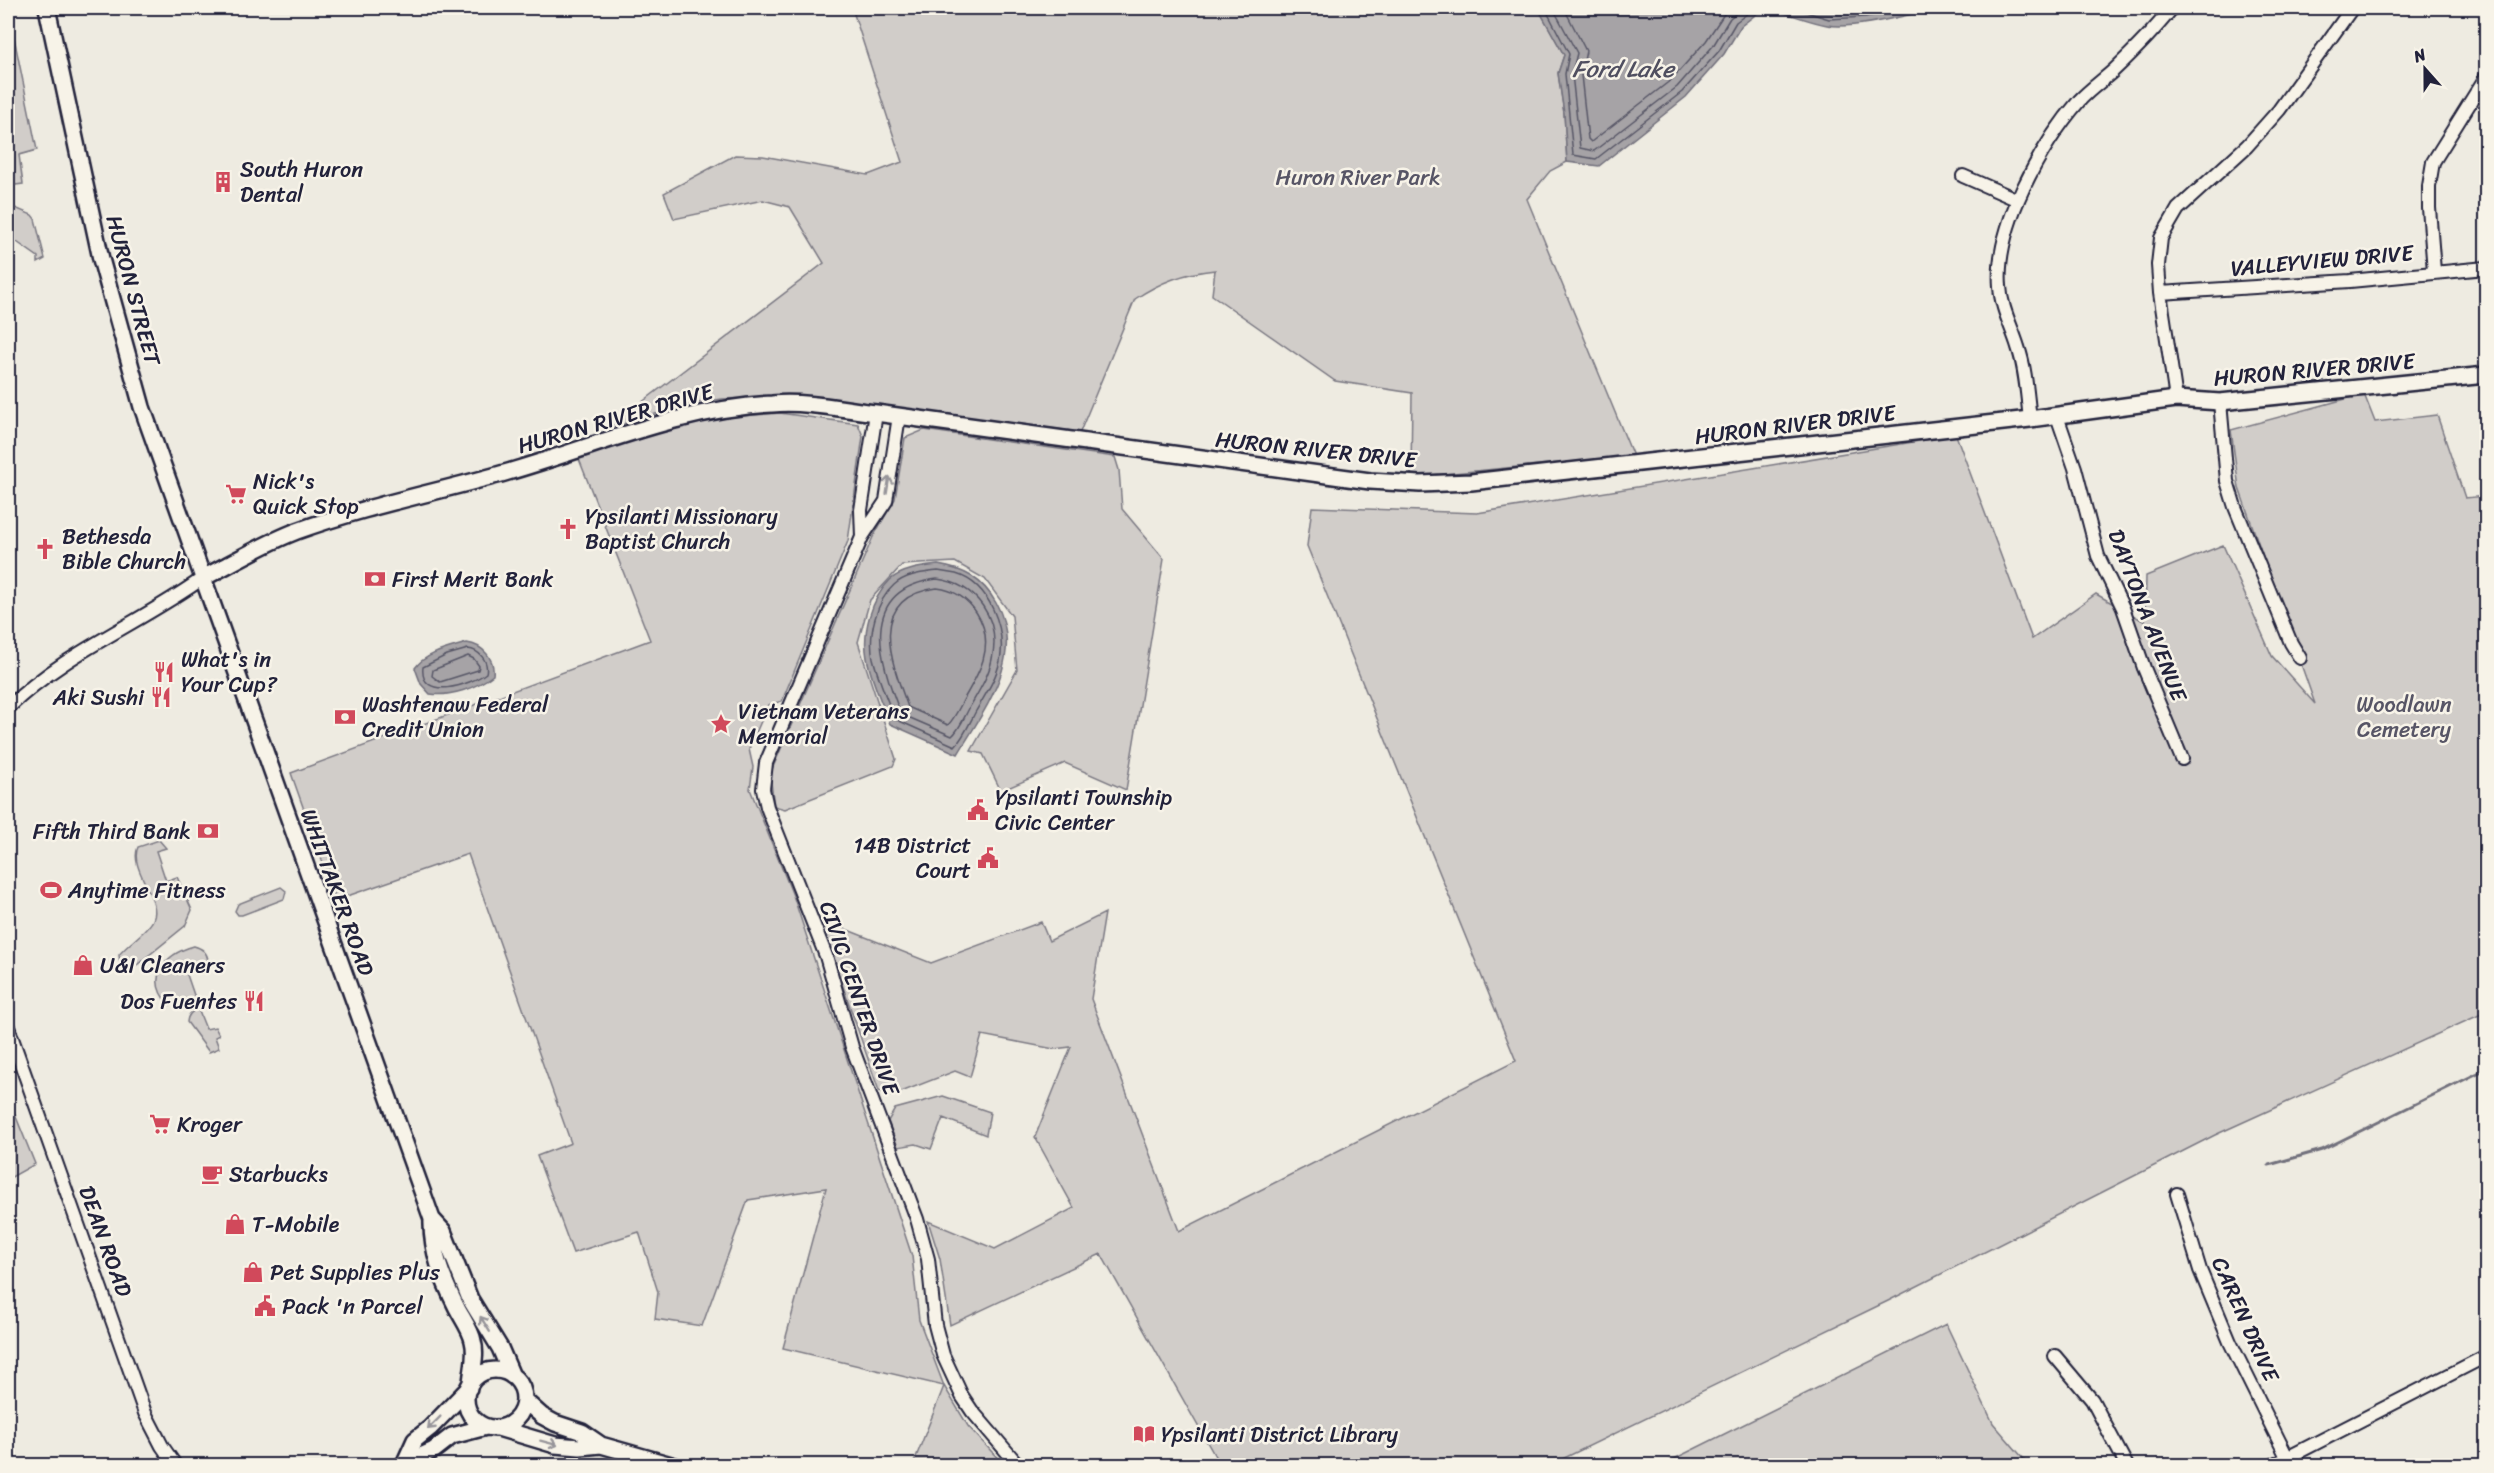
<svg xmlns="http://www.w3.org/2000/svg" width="2494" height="1473" font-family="Sriracha,sans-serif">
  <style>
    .green { fill: #d1cdc9; stroke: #7a7882; stroke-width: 1.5 }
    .water { fill: #a6a3a6; stroke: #716f7b; stroke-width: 1.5 }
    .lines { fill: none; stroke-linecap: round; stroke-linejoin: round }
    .shore { stroke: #575666; stroke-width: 1.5 }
    .stream { stroke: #716f7b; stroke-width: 3 }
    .minor-casing { stroke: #22223b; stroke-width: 16 }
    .major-casing { stroke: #22223b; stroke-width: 20 }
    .minor { stroke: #f7f3e8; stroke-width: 12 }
    .major { stroke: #f7f3e8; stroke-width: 15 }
    .oneway { stroke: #97959a }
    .labels { text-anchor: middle; stroke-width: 5; stroke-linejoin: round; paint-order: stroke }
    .poi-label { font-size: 22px; fill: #22223b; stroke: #f7f3e8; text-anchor: start }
    .park-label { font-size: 22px; fill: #575566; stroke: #f7f3e8 }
    .street-label { font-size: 22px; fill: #22223b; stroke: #f7f3e8 }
    .water-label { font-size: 24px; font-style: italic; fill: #504f60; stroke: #f7f3e8 }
  </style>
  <rect width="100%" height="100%" fill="#eeebe1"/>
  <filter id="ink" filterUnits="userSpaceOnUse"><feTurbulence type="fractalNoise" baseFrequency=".0167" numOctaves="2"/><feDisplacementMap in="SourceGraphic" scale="12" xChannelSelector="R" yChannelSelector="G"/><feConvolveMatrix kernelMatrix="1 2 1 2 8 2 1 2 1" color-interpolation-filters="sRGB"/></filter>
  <g filter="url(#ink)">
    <path class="green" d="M8,8L37,150L19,155L23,184L8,186Z
      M852,8H1538L1564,55L1558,73L1564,113L1567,162L1550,171L1527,199L1633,456L1411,477L1412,393L1335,381L1212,295L1215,270C1184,273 1160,282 1135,299L1080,432L803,396L722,399L684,405L607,429L824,263L790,207L763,200L674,219L664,193L735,155L763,156L868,175L902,162Z
      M8,205L32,215L35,219L45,259L38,263V257L14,240L9,242Z
      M2364,394L2375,422L2437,415L2465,498L2486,496V1012L2215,1135L1888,1301L1550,1465H1220L1101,1254L950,1325L940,1259L928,1221L995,1249L1074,1208L1035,1137L1071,1047L1054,1049L982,1035L970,1077L955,1071L891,1096L879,1091L822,926L825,921L931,963L1041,922L1049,941L1105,913L1091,999L1179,1231L1516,1061L1307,546L1312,507L1477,513L1956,435L2032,639L2096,594L2145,622L2146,576L2223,545L2272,656L2315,704L2239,488L2231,430Z
      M780,413L858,424L863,436L848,541L782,701L768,705L749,749L753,767L750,789L794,898L912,1256L919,1320L944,1386L968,1426L1004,1465H913L944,1386L783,1348L826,1188L748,1200L702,1326L655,1319L658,1292L639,1232L573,1253L537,1156L571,1143L468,854L336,900L291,773L650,640L577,454L691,420Z
      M924,430L1115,457L1119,470L1122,509L1164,559L1126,790L1065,763L1001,791L983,754L971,751L1017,670L1012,616L985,579L955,562L902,565L870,600L858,642L896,759L893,766L785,809L774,806L770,774L873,537L895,499L905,438Z
      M159,840L166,848L156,851L166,881L177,877L192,910L185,926L138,964L127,969L120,963L119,955C127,944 148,931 153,920C163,900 128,869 138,847Z
      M281,887L286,891L284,899L242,915H238L235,911L238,904Z
      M194,946C202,948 207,952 208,960L185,969L195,998L169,1005C144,978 165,954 194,946Z
      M198,1009L206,1029L215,1027L219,1035L215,1037L219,1048L209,1052L187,1022C188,1014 191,1012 198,1009Z
      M943,1096L990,1112L986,1135L943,1118L931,1149L916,1144L898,1147L888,1121L895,1109Z
      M8,1097L35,1164L8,1179Z
      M1946,1324L1993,1423L2029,1465H1662Z"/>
    <path class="water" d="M1538,8H1939C1910,14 1855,30 1827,25C1805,21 1786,11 1763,9L1741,26L1724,54L1686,97L1599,166L1567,162L1564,113L1558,73L1564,55Z
      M938,565C964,569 983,579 996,603C1026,657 985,708 958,754L890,724C882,703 871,680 867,658C862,632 871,599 890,580C902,569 922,567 938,565Z
      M467,643C483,645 495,659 493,675C477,688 450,697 430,694L421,684L415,668C425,653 450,648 467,643Z"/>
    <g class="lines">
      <path class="shore" d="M1545,8L1569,54L1565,74L1573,155L1596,159L1682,92L1719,51L1736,22L1755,8
        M1553,8L1577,53L1572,74L1580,148L1594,151L1677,87L1713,46L1730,18L1743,8
        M1564,8L1586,51L1581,75L1588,139L1591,142L1671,80L1706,41L1728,8
        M1793,8L1829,19L1865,17L1910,8
        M938,571C944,572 950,573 956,574C990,584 1006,629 1000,661C996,679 985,695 976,711C970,722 964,737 955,746L895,719C887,700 878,678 873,658C868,635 876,601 894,585C906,574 923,573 938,571Z
        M937,579C977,584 1001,620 992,659C989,675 979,691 971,705C965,715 960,729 952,736L901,714C879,661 857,589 937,579Z
        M937,588C971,592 993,626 983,660C979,673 972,685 965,697C960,706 955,718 948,725L908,707C891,662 866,597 937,588Z
        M468,649C479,650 489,661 486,673C471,685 419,702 423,667L447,655Z
        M468,656L474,659L479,666L478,670L440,682L432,676L433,670Z"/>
      <path class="stream" d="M2269,1165L2322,1150L2486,1069"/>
      <defs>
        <path id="minor" d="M1963,176L2018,200
          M2434,271L2429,208V186L2433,162L2486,77
          M2160,293L2350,281L2486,268
          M2176,399L2160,293L2158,265L2161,238L2178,209L2247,146L2279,110L2352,8
          M2220,402L2227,481L2235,507L2291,643L2300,658
          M899,416L886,501L862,537L766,763L763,789L767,807L826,956L852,1047L917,1219L928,1259L935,1325L943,1355L962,1396L972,1411L1019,1466
          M2057,416L2075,468L2098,556L2123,608L2144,668L2182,759
          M2030,419C2027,395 2026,370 2018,347C2012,327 2001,308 2000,286C1995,227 2041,145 2079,101C2089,90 2102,81 2113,71C2134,51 2154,31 2172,8
          M862,537L861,510L876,413
          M8,708C65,652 139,624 203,578
          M8,1027L145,1413L162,1446L176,1466
          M2177,1194L2200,1270L2230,1342L2287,1457
          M2055,1356L2092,1400L2127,1466
          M2271,1466L2486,1356"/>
        <path id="major" d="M47,8L101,259L142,407L432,1219C431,1251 443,1280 457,1308C462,1318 471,1330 473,1341C477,1355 472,1369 471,1383
          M203,578C234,562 265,543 297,531C366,506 438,492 508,472C595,447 679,409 772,404C806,401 842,409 876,413L1370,481L1420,484L1471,482L2030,419L2176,399L2220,402L2486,375
          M432,1219L443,1231L470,1299L500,1348L512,1376
          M466 1399a29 29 0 1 1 58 0a29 29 0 1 1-58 0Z
          M524,1400L542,1416L555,1423L582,1432L601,1445
          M498,1428L555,1445L580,1447L601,1445L675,1466
          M405,1462L415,1440L430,1428L469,1388
          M403,1464L434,1450L452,1436L486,1427"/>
      </defs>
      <use href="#minor" class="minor-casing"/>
      <use href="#major" class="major-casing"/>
      <use href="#minor" class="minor"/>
      <use href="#major" class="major"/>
    </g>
    <defs><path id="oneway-shaft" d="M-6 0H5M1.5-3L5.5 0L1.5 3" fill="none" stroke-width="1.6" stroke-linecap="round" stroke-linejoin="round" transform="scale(1.5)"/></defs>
    <g class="oneway">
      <use href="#oneway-shaft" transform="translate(888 485) rotate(-81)"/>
      <use href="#oneway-shaft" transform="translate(485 1324) rotate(-122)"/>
      <use href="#oneway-shaft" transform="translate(434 1423) rotate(135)"/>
      <use href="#oneway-shaft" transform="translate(549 1443) rotate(15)"/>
    </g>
  </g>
  <defs>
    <symbol id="building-bare" viewBox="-9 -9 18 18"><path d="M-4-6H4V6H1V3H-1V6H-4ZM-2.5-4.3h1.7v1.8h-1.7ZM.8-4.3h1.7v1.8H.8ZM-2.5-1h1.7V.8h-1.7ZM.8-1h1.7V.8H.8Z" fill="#d1495b" stroke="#f7f3e8" stroke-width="2.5" paint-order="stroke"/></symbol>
    <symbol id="supermarket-bare" viewBox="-9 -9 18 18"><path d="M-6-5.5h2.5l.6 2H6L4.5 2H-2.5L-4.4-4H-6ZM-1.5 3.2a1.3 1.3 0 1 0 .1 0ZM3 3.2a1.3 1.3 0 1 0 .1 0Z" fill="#d1495b" stroke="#f7f3e8" stroke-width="2.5" paint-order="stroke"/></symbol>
    <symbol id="church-bare" viewBox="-9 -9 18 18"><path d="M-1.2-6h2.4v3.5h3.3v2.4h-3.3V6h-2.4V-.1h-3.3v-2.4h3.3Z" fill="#d1495b" stroke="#f7f3e8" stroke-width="2.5" paint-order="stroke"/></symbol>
    <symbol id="bank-bare" viewBox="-9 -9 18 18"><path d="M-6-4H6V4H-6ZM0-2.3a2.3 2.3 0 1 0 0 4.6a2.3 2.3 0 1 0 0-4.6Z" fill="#d1495b" stroke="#f7f3e8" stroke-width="2.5" paint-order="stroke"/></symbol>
    <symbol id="restaurant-bare" viewBox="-9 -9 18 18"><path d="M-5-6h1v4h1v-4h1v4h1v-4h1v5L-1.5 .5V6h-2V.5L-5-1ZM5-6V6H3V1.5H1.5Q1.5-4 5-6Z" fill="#d1495b" stroke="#f7f3e8" stroke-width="2.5" paint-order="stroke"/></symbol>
    <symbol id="sight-bare" viewBox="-9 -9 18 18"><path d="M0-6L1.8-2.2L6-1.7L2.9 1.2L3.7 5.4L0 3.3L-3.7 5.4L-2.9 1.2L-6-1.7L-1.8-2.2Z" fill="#d1495b" stroke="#f7f3e8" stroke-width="2.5" paint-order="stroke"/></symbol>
    <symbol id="civic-bare" viewBox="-9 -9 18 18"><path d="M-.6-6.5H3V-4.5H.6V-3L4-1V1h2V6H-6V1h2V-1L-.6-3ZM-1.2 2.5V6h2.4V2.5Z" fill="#d1495b" stroke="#f7f3e8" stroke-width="2.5" paint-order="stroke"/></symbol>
    <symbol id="stadium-bare" viewBox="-9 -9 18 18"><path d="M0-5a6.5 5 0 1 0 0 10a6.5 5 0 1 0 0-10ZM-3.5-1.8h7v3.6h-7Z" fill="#d1495b" stroke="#f7f3e8" stroke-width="2.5" paint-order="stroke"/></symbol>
    <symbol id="shop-bare" viewBox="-9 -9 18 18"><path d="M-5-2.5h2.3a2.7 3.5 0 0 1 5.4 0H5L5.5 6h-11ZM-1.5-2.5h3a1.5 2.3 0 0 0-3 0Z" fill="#d1495b" stroke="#f7f3e8" stroke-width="2.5" paint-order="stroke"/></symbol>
    <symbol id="cafe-bare" viewBox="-9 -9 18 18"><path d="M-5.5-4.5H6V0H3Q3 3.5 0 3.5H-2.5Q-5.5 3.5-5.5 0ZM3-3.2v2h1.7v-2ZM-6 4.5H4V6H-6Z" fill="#d1495b" stroke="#f7f3e8" stroke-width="2.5" paint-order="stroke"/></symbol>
    <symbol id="library-bare" viewBox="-9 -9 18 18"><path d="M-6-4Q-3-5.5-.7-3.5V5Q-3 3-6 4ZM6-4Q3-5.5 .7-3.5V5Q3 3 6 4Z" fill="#d1495b" stroke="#f7f3e8" stroke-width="2.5" paint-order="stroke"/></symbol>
  </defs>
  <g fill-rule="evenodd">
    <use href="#building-bare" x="208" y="167" width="30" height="30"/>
    <use href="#supermarket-bare" x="221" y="479" width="30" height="30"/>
    <use href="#church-bare" x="553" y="514" width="30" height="30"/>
    <use href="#church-bare" x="30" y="534" width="30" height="30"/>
    <use href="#bank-bare" x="360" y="564" width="30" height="30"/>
    <use href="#restaurant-bare" x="149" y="657" width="30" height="30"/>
    <use href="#restaurant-bare" x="146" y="682" width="30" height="30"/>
    <use href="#bank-bare" x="330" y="702" width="30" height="30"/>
    <use href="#sight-bare" x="706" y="709" width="30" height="30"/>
    <use href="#civic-bare" x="963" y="795" width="30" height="30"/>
    <use href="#bank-bare" x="193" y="816" width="30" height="30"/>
    <use href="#civic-bare" x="973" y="843" width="30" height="30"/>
    <use href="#stadium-bare" x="36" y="875" width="30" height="30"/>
    <use href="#shop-bare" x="68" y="950" width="30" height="30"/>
    <use href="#restaurant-bare" x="239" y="986" width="30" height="30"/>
    <use href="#supermarket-bare" x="145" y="1109" width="30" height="30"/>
    <use href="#cafe-bare" x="197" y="1159" width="30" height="30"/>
    <use href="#shop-bare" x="220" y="1209" width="30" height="30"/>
    <use href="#shop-bare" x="238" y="1257" width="30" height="30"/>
    <use href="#civic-bare" x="250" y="1291" width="30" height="30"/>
    <use href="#library-bare" x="1129" y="1419" width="30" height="30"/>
  </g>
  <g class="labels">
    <g class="poi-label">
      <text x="240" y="177">South Huron<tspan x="240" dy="25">Dental</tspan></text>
      <text x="253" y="489">Nick's<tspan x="253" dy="25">Quick Stop</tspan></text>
      <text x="585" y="524">Ypsilanti Missionary<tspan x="585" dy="25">Baptist Church</tspan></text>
      <text x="62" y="544">Bethesda<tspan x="62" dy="25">Bible Church</tspan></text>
      <text x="392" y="587">First Merit Bank</text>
      <text x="181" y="667">What's in<tspan x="181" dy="25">Your Cup?</tspan></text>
      <text x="144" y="705" text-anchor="end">Aki Sushi</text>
      <text x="362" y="712">Washtenaw Federal<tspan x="362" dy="25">Credit Union</tspan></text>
      <text x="738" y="719">Vietnam Veterans<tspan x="738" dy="25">Memorial</tspan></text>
      <text x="995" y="805">Ypsilanti Township<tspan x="995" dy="25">Civic Center</tspan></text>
      <text x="191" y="839" text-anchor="end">Fifth Third Bank</text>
      <text x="971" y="853" text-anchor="end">14B District<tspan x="971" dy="25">Court</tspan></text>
      <text x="68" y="898">Anytime Fitness</text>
      <text x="100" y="973">U&amp;I Cleaners</text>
      <text x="237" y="1009" text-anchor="end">Dos Fuentes</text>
      <text x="177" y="1132">Kroger</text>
      <text x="229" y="1182">Starbucks</text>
      <text x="252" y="1232">T-Mobile</text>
      <text x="270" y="1280">Pet Supplies Plus</text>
      <text x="282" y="1314">Pack 'n Parcel</text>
      <text x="1161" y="1442">Ypsilanti District Library</text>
    </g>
    <g class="park-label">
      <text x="1358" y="185">Huron River Park</text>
      <text x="2404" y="712">Woodlawn<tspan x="2404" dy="25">Cemetery</tspan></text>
    </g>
    <g class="street-label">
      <text transform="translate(2322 260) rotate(-5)" y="8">VALLEYVIEW DRIVE</text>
      <text transform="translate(134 290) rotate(75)" y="8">HURON STREET</text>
      <text transform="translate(2314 369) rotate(-5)" y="8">HURON RIVER DRIVE</text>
      <text transform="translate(615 418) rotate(-16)" y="8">HURON RIVER DRIVE</text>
      <text transform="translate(1795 424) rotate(-7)" y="8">HURON RIVER DRIVE</text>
      <text transform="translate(1316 449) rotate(6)" y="8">HURON RIVER DRIVE</text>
      <text transform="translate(2148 615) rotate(69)" y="8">DAYTONA AVENUE</text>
      <text transform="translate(338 892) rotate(70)" y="8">WHITTAKER ROAD</text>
      <text transform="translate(860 998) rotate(71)" y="8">CIVIC CENTER DRIVE</text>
      <text transform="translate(106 1241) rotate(70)" y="8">DEAN ROAD</text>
      <text transform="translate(2246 1319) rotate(66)" y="8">CAREN DRIVE</text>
    </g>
    <g class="water-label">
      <text x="1623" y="77">Ford Lake</text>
    </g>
  </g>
  <rect width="2494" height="1473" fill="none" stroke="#f7f3e8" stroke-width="30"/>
  <rect x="15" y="15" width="2464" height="1443" fill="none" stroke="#22223b" stroke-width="2" filter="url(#ink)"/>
  <g transform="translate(2425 69) rotate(339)" stroke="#f7f3e8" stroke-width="4.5" paint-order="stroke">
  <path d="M0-4.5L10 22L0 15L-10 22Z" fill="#22223b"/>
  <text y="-9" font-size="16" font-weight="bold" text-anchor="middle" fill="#22223b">N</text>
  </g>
</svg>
